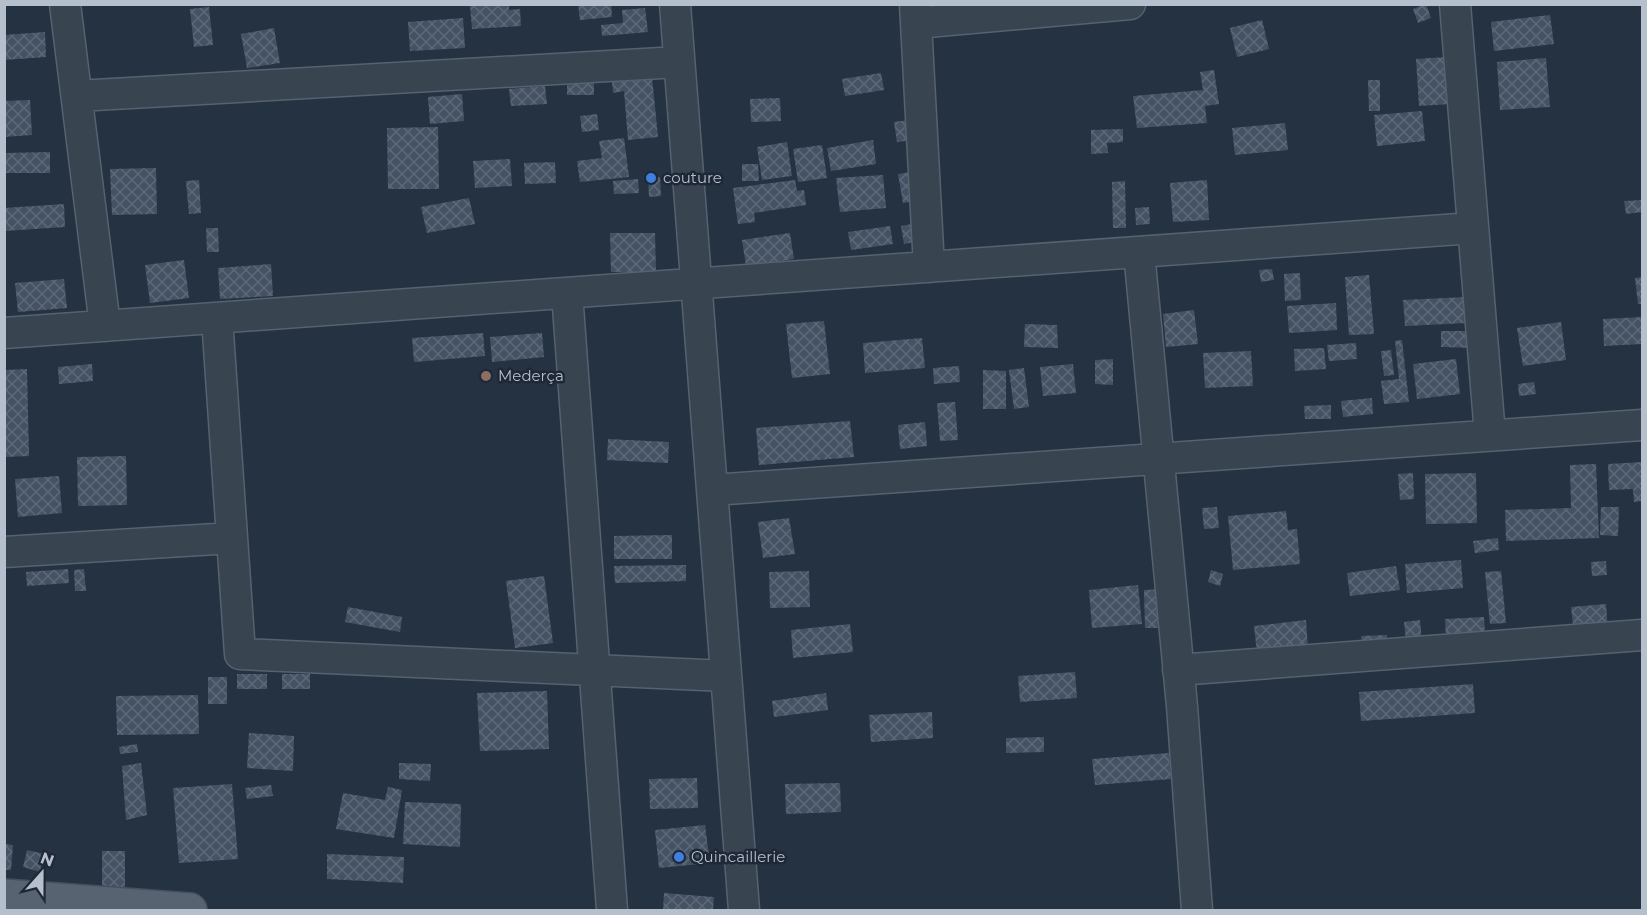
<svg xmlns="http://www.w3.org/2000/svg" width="1647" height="915" font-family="Montserrat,sans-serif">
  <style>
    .building { fill: url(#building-cross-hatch) }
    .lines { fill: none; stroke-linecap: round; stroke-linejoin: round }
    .minor-casing { stroke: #57616f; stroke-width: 33 }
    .primary-casing { stroke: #464f5e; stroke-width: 36 }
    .minor { stroke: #394451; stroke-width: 30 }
    .primary { stroke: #576371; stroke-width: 33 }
    .shop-dot { fill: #3f7fe0; stroke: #1e2837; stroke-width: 2 }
    .education-dot { fill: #8d6e63; stroke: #1e2837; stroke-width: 2 }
    .labels { text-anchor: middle; stroke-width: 5; stroke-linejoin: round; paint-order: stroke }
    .poi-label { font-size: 15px; fill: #b6bfcc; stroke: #1e2837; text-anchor: start }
  </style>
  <defs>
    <pattern id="building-cross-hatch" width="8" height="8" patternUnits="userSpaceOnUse" patternTransform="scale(1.5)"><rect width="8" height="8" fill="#445264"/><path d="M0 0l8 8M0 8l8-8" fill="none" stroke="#5d6979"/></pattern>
  </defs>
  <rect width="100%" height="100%" fill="#253242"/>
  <path class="building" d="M578,4H611L612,17L580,20Z
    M1426,4L1431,18L1418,23L1413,9Z
    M470,5H509V10L520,9L521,26L472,29Z
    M209,7L213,45L194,47L190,9Z
    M645,8L648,32L602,36L601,25L623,23L622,10Z
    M1550,15L1554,44L1494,51L1491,22Z
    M463,18L465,48L410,51L408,22Z
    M1262,20L1269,49L1237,57L1230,28Z
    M274,28L280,63L247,68L241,34Z
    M45,32L46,57L4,60V35Z
    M1447,57L1450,104L1419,106L1416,59Z
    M1546,58L1550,107L1500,110L1497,62Z
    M1214,70L1219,104L1205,106L1207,123L1137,128L1133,96L1203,90L1200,72Z
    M881,73L884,90L845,96L842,79Z
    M652,77L658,137L628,140L624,91L613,93L612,81Z
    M1368,80H1380V111H1369Z
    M594,81V95H567V82Z
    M545,86L547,104L511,106L509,89Z
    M462,94L464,121L430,124L428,97Z
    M780,98L781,121L751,122L750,99Z
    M30,100L32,135L4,137V101Z
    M1422,111L1425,141L1377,146L1374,115Z
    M597,114L599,130L582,132L580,116Z
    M909,120L913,140L897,142L894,122Z
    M1285,123L1288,150L1235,155L1232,128Z
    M438,127L439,189H388L387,128Z
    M1123,129V142L1107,143L1108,153L1091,154V130Z
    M624,138L629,177L580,182L577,161L602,158L599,141Z
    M873,140L876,164L831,171L827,148Z
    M787,142L792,176L762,180L757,147Z
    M822,145L827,178L798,182L793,149Z
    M50,152V173H4V153Z
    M510,159L512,186L475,188L473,161Z
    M555,162L556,183L525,184L524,163Z
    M742,164H758L759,181H742Z
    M156,168L157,214L112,215L110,169Z
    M912,172L916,201L903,203L898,174Z
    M883,175L886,208L840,212L836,178Z
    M660,177L661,196L649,197L648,178Z
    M638,179L639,193L614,194L613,181Z
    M199,180L201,213L189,214L186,181Z
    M795,180L797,191L804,190L806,205L754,213L755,222L738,224L733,188Z
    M1207,180L1209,220L1173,222L1170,183Z
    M1125,181L1126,228H1113L1112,182Z
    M469,198L475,224L427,233L421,207Z
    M1642,200V212L1626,214L1624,201Z
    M64,204L65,227L4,231V208Z
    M1149,207L1150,224L1136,225L1135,208Z
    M912,224L915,242L904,244L901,226Z
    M890,226L893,244L851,250L848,232Z
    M206,228H218L219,252H207Z
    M610,233H655L656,272H611Z
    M790,233L794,259L746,266L742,240Z
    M184,260L189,298L150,303L145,265Z
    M271,264L273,296L220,299L218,268Z
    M1272,269L1274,280L1261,282L1259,270Z
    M1300,273L1301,300L1285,301L1284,274Z
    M1369,275L1374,334L1349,335L1345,277Z
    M1642,277V304H1638L1635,278Z
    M64,279L67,308L18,312L15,283Z
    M1466,297L1468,323L1405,326L1403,300Z
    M1336,303L1337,330L1289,333L1287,306Z
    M1194,310L1198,344L1166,347L1163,314Z
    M1642,317V344L1604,346L1603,319Z
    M824,321L830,374L792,378L786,324Z
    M1561,322L1566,360L1523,366L1517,328Z
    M1025,324L1057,325L1058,348L1024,347Z
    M1441,331H1474V348L1441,347Z
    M483,333L485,356L414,362L412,338Z
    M542,333L544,357L492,362L490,337Z
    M922,338L925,368L865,373L863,343Z
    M1402,340L1409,402L1384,404L1381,381L1399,379L1395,341Z
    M1356,343L1357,359L1329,361L1327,345Z
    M1324,348L1326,369L1295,371L1294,349Z
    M1391,350L1394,375L1384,376L1381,351Z
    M1251,351L1253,386L1205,388L1203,353Z
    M1113,359V385L1095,384V360Z
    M1456,359L1460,394L1417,399L1413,364Z
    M92,364L93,381L59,384L58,367Z
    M1073,364L1076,393L1043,396L1040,367Z
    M959,366L960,382L934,384L933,368Z
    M1024,368L1029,407L1014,409L1009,370Z
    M27,369L29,456L5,457V370Z
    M983,370L1006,371V409H983Z
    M1534,382L1536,394L1519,396L1518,384Z
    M1372,398L1373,414L1343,417L1341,401Z
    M955,402L958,440L940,441L937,403Z
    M1331,405V419H1305L1304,406Z
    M850,421L854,457L759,465L756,428Z
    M925,422L927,446L900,449L898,425Z
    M608,439L669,442L668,463L607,460Z
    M126,456L127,505L78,506L77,457Z
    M1642,462V501L1634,502L1633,489L1609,490L1608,464Z
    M1596,464L1599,538L1506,541L1505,510L1571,508L1570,465Z
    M1413,473L1414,499L1400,500L1398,474Z
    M1476,473L1477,523L1426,524L1425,474Z
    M59,476L62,513L18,517L15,479Z
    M1217,507L1219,528L1204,529L1202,508Z
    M1601,507H1619L1618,536L1600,535Z
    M1286,511L1288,530L1297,529L1300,564L1233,570L1228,516Z
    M789,518L795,554L763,558L758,522Z
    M672,535V559H614V536Z
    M1498,538L1499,550L1475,553L1473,541Z
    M1461,560L1463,588L1407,593L1405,564Z
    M1606,561L1607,575L1592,576L1591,562Z
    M686,565V581L615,583L614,566Z
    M1396,566L1400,590L1350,596L1347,573Z
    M68,569L69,583L27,586L26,572Z
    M84,569L86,591H75L74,570Z
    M1211,570L1223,574L1220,586L1208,582Z
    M809,571L810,607L770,608L769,572Z
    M1501,571L1506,623L1490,624L1485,572Z
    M544,576L553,643L515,648L506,581Z
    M1138,585L1142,624L1092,628L1089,590Z
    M1161,589L1162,628H1145L1144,590Z
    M1606,604L1608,631L1574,634L1571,607Z
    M348,607L402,617L400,632L345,622Z
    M1484,617L1485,636L1446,640L1445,619Z
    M1306,620L1308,648L1257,653L1254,626Z
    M1420,620L1422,641L1406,642L1404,622Z
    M850,624L853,652L793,658L791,630Z
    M1387,635V648L1362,649L1361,636Z
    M1075,672L1077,698L1020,702L1018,676Z
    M237,674H267V689H237Z
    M282,674H310V689H282Z
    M208,677H227V704H208Z
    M1473,684L1475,713L1361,721L1359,692Z
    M547,691L549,749L480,751L477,693Z
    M826,693L828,710L774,717L772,701Z
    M198,695L199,734L117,735L116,696Z
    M932,712L933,738L871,742L869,715Z
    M249,733L294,736L293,771L247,768Z
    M1044,737V752L1006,753V738Z
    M137,744L138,752L120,754L119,747Z
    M1169,753L1171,779L1095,785L1092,759Z
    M141,763L147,815L126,820L122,766Z
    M399,763L431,764L430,781L399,779Z
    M697,778L698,808L650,809L649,779Z
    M840,783L841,812L786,814L785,784Z
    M232,784L238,859L179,863L173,788Z
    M271,785L273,796L247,799L245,788Z
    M388,787L402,790L394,838L336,829L343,793L385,800Z
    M405,802L461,804L460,847L403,844Z
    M705,825L710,863L659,868L655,830Z
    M4,844L13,845L11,870H4Z
    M27,850L44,854L40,872L23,867Z
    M102,851H125V889H102Z
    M327,854L404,857L403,883L327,879Z
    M664,893L714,897L713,910H663Z"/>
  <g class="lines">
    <defs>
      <path id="minor" d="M65,4L105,326
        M675,4L744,910
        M915,4L929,267
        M1455,4L1490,435
        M916,23L1130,4
        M77,96L679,62
        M1139,252L1182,706L1197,910
        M567,293L612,910
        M217,318L240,654L726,676
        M4,333L1473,228
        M712,490L1642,425
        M4,552L232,538
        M1178,670L1642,635"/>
      <path id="primary" d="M4,896L190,910"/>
    </defs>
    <use href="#minor" class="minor-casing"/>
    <use href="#primary" class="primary-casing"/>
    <use href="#minor" class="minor"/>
    <use href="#primary" class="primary"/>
  </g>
  <g class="shop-dot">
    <circle cx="651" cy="178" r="6"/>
    <circle cx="679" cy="857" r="6"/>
  </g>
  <circle class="education-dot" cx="486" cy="376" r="6"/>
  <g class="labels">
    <g class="poi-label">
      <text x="663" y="183">couture</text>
      <text x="498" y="381">Mederça</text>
      <text x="691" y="862">Quincaillerie</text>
    </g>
  </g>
  <rect width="1647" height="915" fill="none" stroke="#b6bfcc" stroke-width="12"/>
  <g transform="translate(42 873) rotate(21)" stroke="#1e2837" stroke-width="4.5" paint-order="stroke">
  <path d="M0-4.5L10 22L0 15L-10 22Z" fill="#b6bfcc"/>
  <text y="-9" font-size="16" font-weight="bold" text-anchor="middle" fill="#b6bfcc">N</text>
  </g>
</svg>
